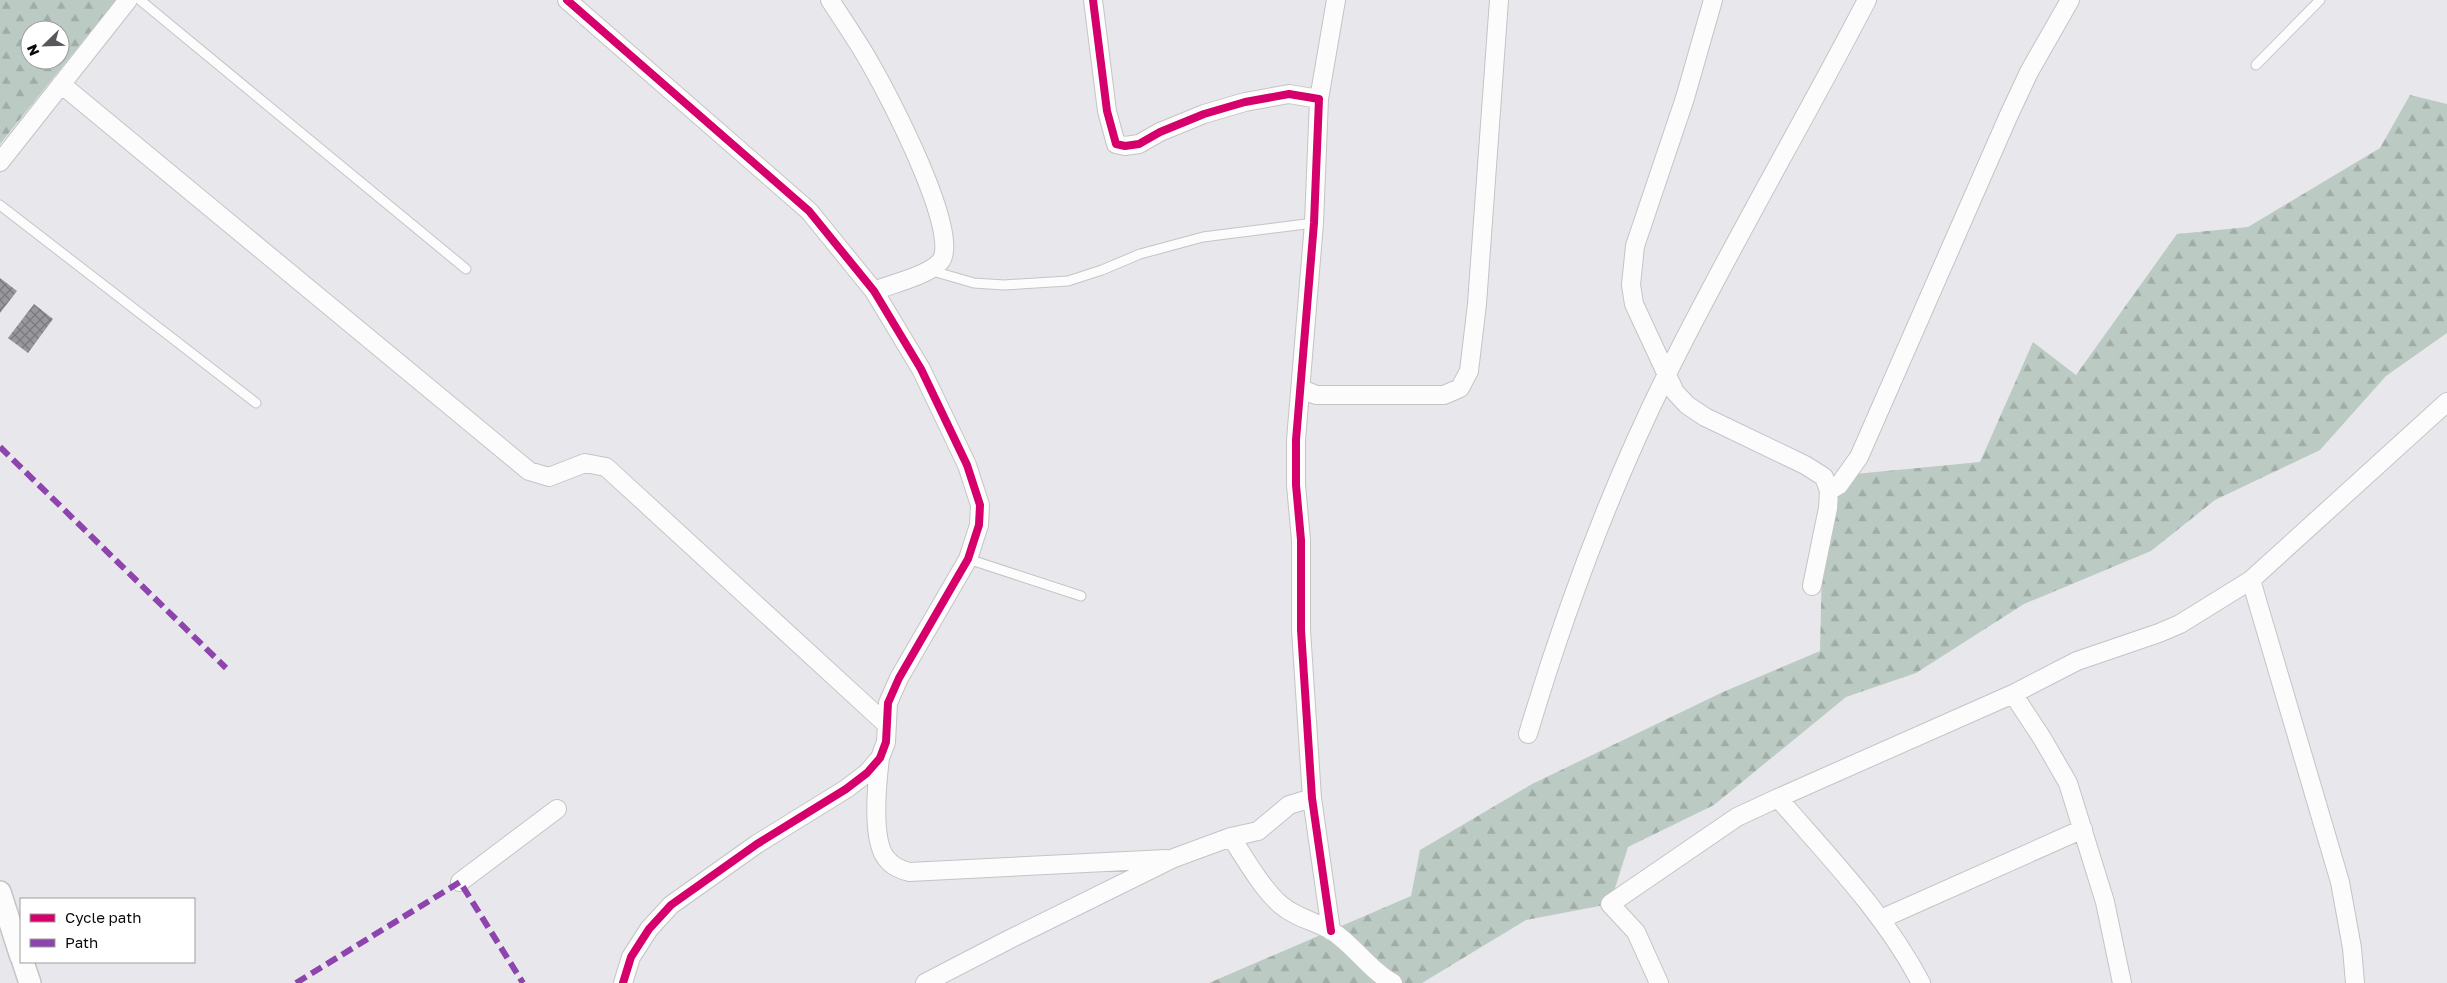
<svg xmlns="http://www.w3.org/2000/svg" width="2447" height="983" font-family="'Golos Text',sans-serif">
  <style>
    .forest { fill: url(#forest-firs); fill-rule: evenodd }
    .building { fill: url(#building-cross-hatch) }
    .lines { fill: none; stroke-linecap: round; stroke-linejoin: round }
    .service-casing { stroke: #c4c4c7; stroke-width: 11 }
    .minor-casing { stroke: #c4c4c7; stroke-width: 20 }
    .tertiary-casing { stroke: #c4c4c7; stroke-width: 24 }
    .service { stroke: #fcfcfc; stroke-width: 9 }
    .minor { stroke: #fcfcfc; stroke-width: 18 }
    .tertiary { stroke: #fcfcfc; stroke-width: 21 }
    .quiet { stroke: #8e44ad; stroke-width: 6; stroke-dasharray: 12 6; stroke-linecap: butt }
    .cycleway-casing { stroke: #fff; stroke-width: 11 }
    .cycleway { stroke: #d6006c; stroke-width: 8 }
  </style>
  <defs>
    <pattern id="forest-firs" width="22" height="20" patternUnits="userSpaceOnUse" patternTransform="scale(1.25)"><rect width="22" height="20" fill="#bbcbc3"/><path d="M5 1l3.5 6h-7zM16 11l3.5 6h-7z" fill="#9fada6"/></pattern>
    <pattern id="building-cross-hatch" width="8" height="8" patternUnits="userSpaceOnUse" patternTransform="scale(1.25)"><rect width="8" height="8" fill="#98989c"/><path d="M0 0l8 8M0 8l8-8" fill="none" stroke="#7a7a7e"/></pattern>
  </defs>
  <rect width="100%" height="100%" fill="#e8e8ec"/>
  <path class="forest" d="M0,0H116L0,144ZM30,30H60V60H30Z
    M2410,95L2447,104V333L2386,376L2320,450L2215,500L2151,551L2024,604L1916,673L1846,697L1714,805L1628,847L1610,904L1526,920L1422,983H1209L1411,896L1420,850L1532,784L1723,692L1820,651L1824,477L1980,462L2033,342L2076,375L2177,234L2248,227L2380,148Z"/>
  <path class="building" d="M0,278L17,291L0,313Z
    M34,304L53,319L28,353L8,338Z"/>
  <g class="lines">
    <defs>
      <path id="service" d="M140,0L466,269
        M2256,65L2320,0
        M0,205L256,403
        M929,270L974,283L1004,285L1068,281L1102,270L1140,254L1203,237L1314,223
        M968,559L1081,596"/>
      <path id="minor" d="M567,0L809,211L874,291L921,369L967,465L980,505L979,525L968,559L899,678L888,703L886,742L880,758L867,773L846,789L757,844L671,905L649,929L631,957L623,983
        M830,0C844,22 859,43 871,65C888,94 963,237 940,262C927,276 891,284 874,291
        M1093,0L1107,111L1116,144L1125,146L1139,144L1160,132L1204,114L1245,102L1289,94L1319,99L1314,223L1296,440V485L1301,540V630L1312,798L1331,931
        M1713,0L1685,98L1635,246L1631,285L1634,304L1667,375L1675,392L1687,405L1705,417L1805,465L1824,477L1829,491L1828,508L1812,586
        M61,84L529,471L549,477L585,463L606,467L885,723
        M1319,99L1336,0
        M0,162L128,0
        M1302,389L1316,395H1444L1460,388L1469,371L1477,304L1499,0
        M1829,491L1839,485L1859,457L2008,117L2029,72L2070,0
        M2251,580L2340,882L2352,948L2355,983
        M2013,694L2077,661L2159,633L2180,624L2251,580L2447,402
        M1528,734C1565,610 1610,489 1667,374C1730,247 1802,125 1867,0
        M880,758C877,782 871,839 886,858C892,866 899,869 909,872L1166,859
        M1778,798L2013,694L2042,738L2068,783L2105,902L2122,983
        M1231,837C1244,857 1263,890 1281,905C1296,918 1315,921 1332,931C1355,946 1369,970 1393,983
        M460,882L557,809
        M1881,919L2083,829
        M925,983L1008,940L1174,858L1231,837L1258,831L1289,805L1312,798
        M1659,983L1636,932L1610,904L1737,817L1778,798C1829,857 1885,914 1921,983"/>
      <path id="tertiary" d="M0,892L21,957
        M23,962L30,983"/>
    </defs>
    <use href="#service" class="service-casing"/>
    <use href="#minor" class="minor-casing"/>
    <use href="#tertiary" class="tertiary-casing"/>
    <use href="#service" class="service"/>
    <use href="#minor" class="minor"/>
    <use href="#tertiary" class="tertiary"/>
    <path class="quiet" d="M0,447L226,668
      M296,983L460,882L523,983"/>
    <defs>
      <path id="cycleway" d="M567,0L809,211L874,291L921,369L967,465L980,505L979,525L968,559L899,678L888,703L886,742L880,758L867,773L846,789L757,844L671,905L649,929L631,957L623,983
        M1093,0L1107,111L1116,144L1125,146L1139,144L1160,132L1204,114L1245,102L1289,94L1319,99L1314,223L1296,440V485L1301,540V630L1312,798L1331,931"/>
    </defs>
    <use href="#cycleway" class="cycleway-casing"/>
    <use href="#cycleway" class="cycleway"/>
  </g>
  <rect x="20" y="898" width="175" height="65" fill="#ffffff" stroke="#9d9d9f"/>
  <rect x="30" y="914" width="25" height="8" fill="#d6006c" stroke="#9d9d9f"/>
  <text x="65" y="923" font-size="15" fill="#0b0b0e">Cycle path</text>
  <rect x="30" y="939" width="25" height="8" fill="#8e44ad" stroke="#9d9d9f"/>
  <text x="65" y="948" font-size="15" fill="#0b0b0e">Path</text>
  <g transform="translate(45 45) rotate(247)"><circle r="24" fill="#ffffff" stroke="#9d9d9f"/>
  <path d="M0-4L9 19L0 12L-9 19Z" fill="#58585c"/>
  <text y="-8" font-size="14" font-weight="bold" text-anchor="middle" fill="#0b0b0e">N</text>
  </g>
</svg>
